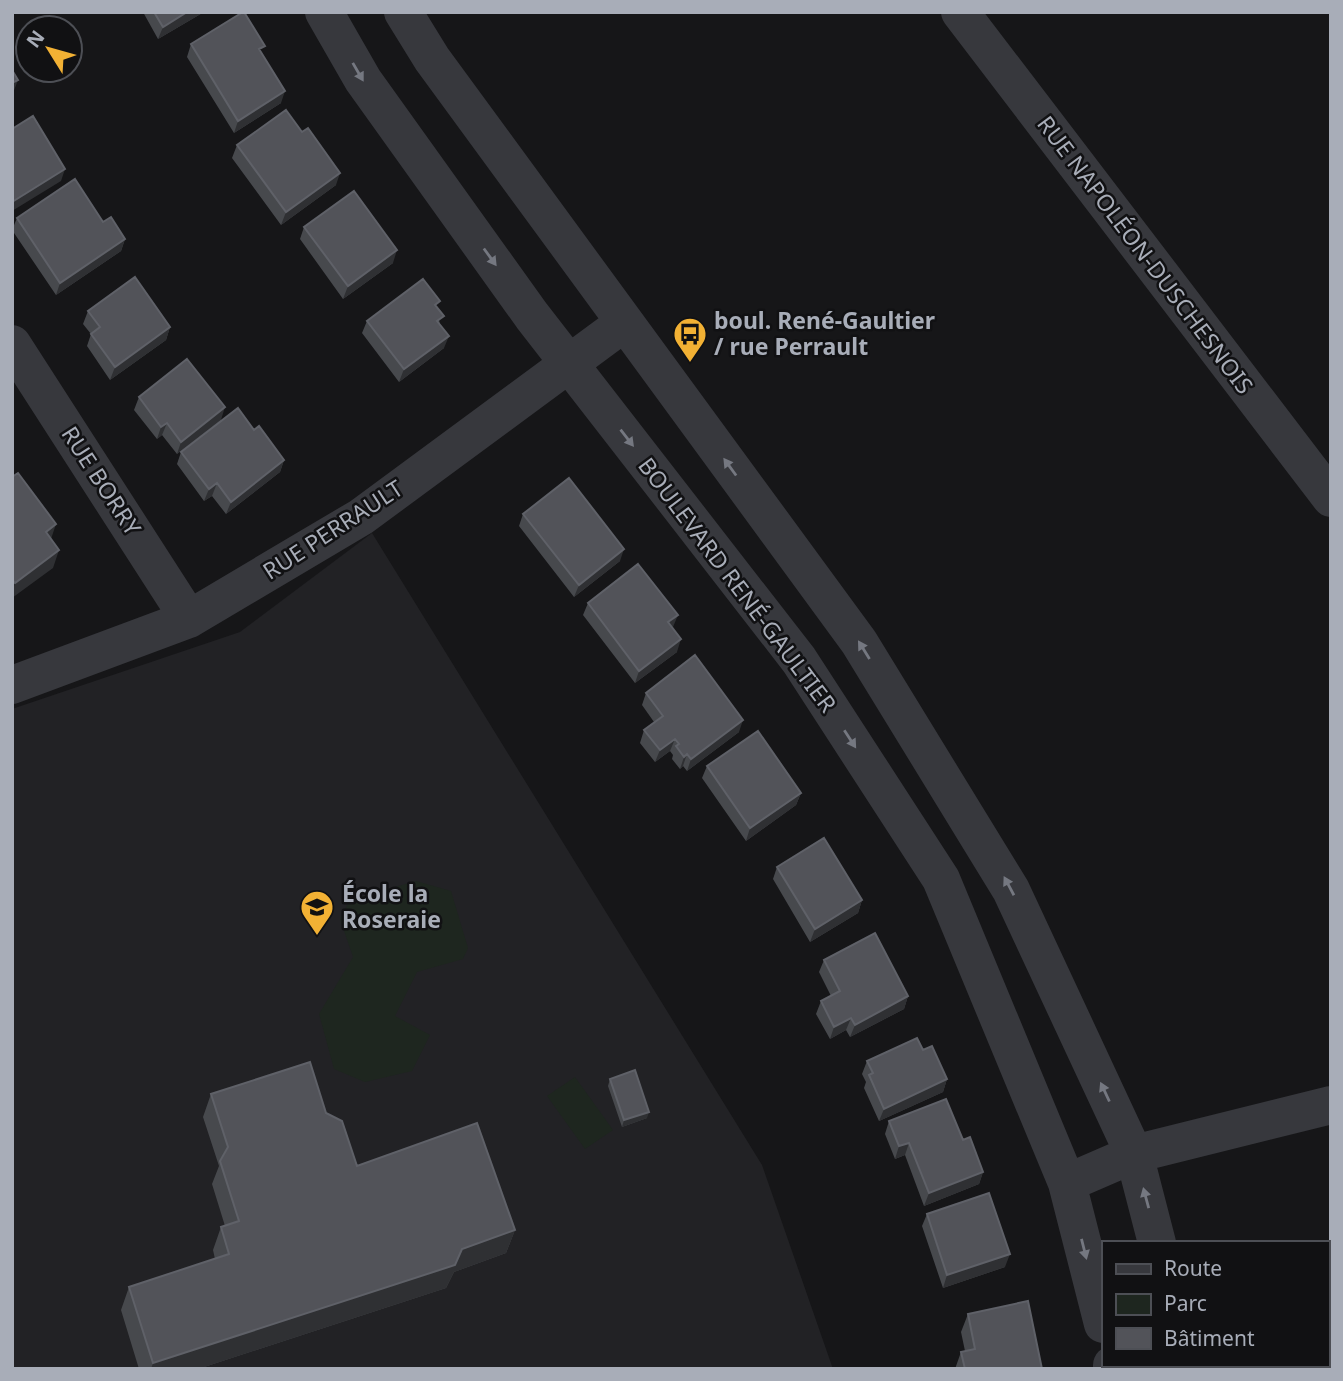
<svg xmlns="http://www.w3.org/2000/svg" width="1343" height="1381" font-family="'Noto Sans',sans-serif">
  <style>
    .built { fill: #222225 }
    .green { fill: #1e261f }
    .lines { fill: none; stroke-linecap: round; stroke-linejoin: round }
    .minor { stroke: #37383d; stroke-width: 38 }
    .wall { fill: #47494d }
    .shaded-wall { fill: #2f3033 }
    .building { fill: #525359; stroke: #5f6168; stroke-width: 2 }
    .oneway { fill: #757881 }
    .labels { text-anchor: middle; stroke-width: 5; stroke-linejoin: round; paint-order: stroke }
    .street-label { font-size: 23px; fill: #a8adb8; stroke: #111113 }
    .poi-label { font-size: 23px; font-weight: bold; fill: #a8adb8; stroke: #111113; text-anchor: start }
  </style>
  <rect width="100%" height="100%" fill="#161618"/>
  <path class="built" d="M372,533L762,1165L833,1369H12V709L240,632Z"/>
  <path class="green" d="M416,881L451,891L468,948L463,959L417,972L395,1016L430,1035L412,1071L365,1082L334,1069L319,1014L353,957L340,919L350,900Z
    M575,1077L613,1130L585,1149L547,1096Z"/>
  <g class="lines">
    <path class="minor" d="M324,12L363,80L532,316L799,660L941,879L1067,1183L1103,1324
      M403,12L432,59L859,642L1011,890L1134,1154L1157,1243
      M960,12L1331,498
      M12,344L189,619
      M12,685L189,619L361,517L624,323
      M1067,1183L1134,1154L1331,1105
      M1112,1365V1369
      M1182,1365V1369"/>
  </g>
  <path class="wall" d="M143,12H204L158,39Z
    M191,44L262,53L281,103L234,133L187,57Z
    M237,145L336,185L281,225L232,158Z
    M17,218L103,222L125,239L121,251L56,295L12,230Z
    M304,227L393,263L343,299L300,239Z
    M437,308L444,348L399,382L362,333L367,321Z
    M88,311L170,327L166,340L110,380L87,346L91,334L83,324Z
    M139,397L221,420L177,454L162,435L157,439L134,410Z
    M254,430L284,460L280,472L226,514L212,496L204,501L177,464L181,452Z
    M523,514L620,561L574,597L519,526Z
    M588,603L673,628L677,652L635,683L583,615Z
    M646,693L739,732L687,771L683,766L680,769L672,759L673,755L670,751L655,762L640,743L644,730L654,722L642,705Z
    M707,766L801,793L796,805L746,841L702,778Z
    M777,867L862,900L858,913L810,942L773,879Z
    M824,960L908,996L904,1009L850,1037L846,1030L830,1039L816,1014L821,1001L831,996L819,972Z
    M923,1050L947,1079L943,1092L879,1121L864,1088L866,1082L862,1074L867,1061Z
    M610,1079L647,1118L622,1127L608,1086Z
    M211,1094L326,1113L357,1166L515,1230L506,1253L454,1272L446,1288L198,1369H139L121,1310L129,1287L215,1259L213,1250L221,1227L225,1226L212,1184L219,1166L203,1117Z
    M889,1121L963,1140L983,1172L979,1184L924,1206L905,1155L895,1159L885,1134Z
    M927,1214L1005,1267L943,1288L922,1226Z
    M968,1314L1042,1369H955L961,1352L965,1351L961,1332Z"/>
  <path class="shaded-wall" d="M187,12H204L158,39L163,27Z
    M18,80L13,93H12V83Z
    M285,91L281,103L234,133L238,121Z
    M65,169L61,181L12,211V202Z
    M340,173L336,185L281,225L286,212Z
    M125,239L121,251L56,295L60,283Z
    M397,250L393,263L343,299L348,286Z
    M170,327L166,340L110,380L115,367Z
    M449,336L444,348L399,382L404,369Z
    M225,407L221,420L177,454L181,442Z
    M167,423L162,435L157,439L161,427Z
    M284,460L280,472L226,514L231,502Z
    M217,483L212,496L204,501L209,489Z
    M56,524L50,542L46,532Z
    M624,549L620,561L574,597L579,585Z
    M59,550L53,568L12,598V591L15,583Z
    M678,615L673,627L668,622Z
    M681,639L677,652L635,683L639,671Z
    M743,720L739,732L687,771L691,759Z
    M675,739L670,751L655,762L660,750Z
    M687,754L683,766L680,769L684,757Z
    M801,793L796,805L746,841L750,828Z
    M862,900L858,913L810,942L815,929Z
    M908,996L904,1009L850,1037L855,1025Z
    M851,1018L846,1030L830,1039L834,1027Z
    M947,1079L943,1092L879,1121L884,1109Z
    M649,1112L647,1118L622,1127L624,1120Z
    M909,1143L905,1155L895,1159L899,1146Z
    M983,1172L979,1184L924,1206L929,1193Z
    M515,1230L506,1253L454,1272L446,1288L198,1369H151L153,1363Z
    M1010,1254L1005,1267L943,1288L947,1275Z"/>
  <path class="building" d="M154,12H187L163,27Z
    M243,12H244L265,46L259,49L285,91L238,121L191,44Z
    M12,70L18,80L12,83Z
    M286,110L302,132L308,128L340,173L286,212L237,145Z
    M33,116L65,169L12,202V129Z
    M75,179L103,222L111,217L125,239L60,283L17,218Z
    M354,191L397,250L348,286L304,227Z
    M135,277L170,327L115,367L91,334L100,327L88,311Z
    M423,279L440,301L435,305L444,316L437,321L449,336L404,369L367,321Z
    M187,359L225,407L181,442L167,423L161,427L139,397Z
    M238,408L254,430L259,426L284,460L231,502L217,483L209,489L181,452Z
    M18,473L56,524L46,532L59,550L15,583L12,579V477Z
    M569,478L624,549L579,585L523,514Z
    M638,564L678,615L668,622L681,639L639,671L588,603Z
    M695,655L743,720L691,759L687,754L684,757L676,746L679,744L675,739L660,750L644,730L663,716L646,693Z
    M758,731L801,793L750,828L707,766Z
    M824,838L862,900L815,929L777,867Z
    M875,933L908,996L855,1025L851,1018L834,1027L821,1001L840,991L824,960Z
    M917,1038L923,1050L932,1046L947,1079L884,1109L869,1075L873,1073L867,1061Z
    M310,1062L326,1113L342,1121L357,1166L477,1123L515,1230L462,1249L455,1265L153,1363L129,1287L229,1254L221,1227L239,1221L220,1161L228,1147L211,1094Z
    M635,1070L649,1112L624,1120L610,1079Z
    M946,1099L963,1140L970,1137L983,1172L929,1193L909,1143L899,1146L889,1121Z
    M989,1193L1010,1254L947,1275L927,1214Z
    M1028,1301L1042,1369H965L961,1352L975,1349L968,1314Z"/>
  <defs><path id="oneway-solid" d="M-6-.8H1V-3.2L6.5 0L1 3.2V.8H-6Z" transform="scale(1.75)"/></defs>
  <g class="oneway">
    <use href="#oneway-solid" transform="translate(358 72) rotate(60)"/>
    <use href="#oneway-solid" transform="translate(490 257) rotate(54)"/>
    <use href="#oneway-solid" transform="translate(627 438) rotate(52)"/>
    <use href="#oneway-solid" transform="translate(730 467) rotate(-126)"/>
    <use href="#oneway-solid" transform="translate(864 650) rotate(-122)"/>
    <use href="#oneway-solid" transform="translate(850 739) rotate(57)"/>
    <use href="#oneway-solid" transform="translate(1009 886) rotate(-118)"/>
    <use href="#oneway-solid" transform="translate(1105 1092) rotate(-115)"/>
    <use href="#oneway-solid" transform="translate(1146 1198) rotate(-105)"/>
    <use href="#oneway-solid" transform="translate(1084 1249) rotate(76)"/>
  </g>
  <defs>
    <symbol id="bus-pin" viewBox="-11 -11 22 30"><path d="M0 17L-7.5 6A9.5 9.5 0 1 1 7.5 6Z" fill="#f2b134" stroke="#111113"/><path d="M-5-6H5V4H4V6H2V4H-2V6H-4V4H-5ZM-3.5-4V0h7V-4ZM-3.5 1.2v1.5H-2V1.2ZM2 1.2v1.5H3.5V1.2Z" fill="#111"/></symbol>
    <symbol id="school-pin" viewBox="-11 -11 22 30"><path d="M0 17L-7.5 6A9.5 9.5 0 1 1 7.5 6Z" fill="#f2b134" stroke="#111113"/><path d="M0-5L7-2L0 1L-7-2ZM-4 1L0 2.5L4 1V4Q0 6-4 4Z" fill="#111"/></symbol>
  </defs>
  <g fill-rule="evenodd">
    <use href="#bus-pin" x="671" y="315" width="38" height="52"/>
    <use href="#school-pin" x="298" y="888" width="38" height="52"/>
  </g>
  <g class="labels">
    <g class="street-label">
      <text transform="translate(1145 255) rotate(53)" y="8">RUE NAPOLÉON-DUSCHESNOIS</text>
      <text transform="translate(101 481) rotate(57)" y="8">RUE BORRY</text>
      <text transform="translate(333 530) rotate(-33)" y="8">RUE PERRAULT</text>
      <text transform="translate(737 585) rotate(53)" y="8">BOULEVARD RENÉ-GAULTIER</text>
    </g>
    <g class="poi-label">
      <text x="714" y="329">boul. René-Gaultier<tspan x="714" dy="26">/ rue Perrault</tspan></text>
      <text x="342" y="902">École la<tspan x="342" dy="26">Roseraie</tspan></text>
    </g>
  </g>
  <rect width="1343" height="1381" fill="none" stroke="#a8adb8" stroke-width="28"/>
  <rect x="1102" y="1241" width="228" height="126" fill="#111113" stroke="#4d4f55" stroke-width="2"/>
  <rect x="1116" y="1264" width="35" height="10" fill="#37383d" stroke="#4d4f55" stroke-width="2"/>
  <text x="1164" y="1276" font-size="21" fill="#a8adb8">Route</text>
  <rect x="1116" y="1294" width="35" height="21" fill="#1e261f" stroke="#4d4f55" stroke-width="2"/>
  <text x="1164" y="1311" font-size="21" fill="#a8adb8">Parc</text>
  <rect x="1116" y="1328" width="35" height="21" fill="#525359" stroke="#4d4f55" stroke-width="2"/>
  <text x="1164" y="1346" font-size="21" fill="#a8adb8">Bâtiment</text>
  <g transform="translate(49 49) rotate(307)"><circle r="33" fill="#111113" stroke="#4d4f55" stroke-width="2"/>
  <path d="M0-5L12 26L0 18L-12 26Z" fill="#f2b134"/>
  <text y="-10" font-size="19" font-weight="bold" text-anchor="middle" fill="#a8adb8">N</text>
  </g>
</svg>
